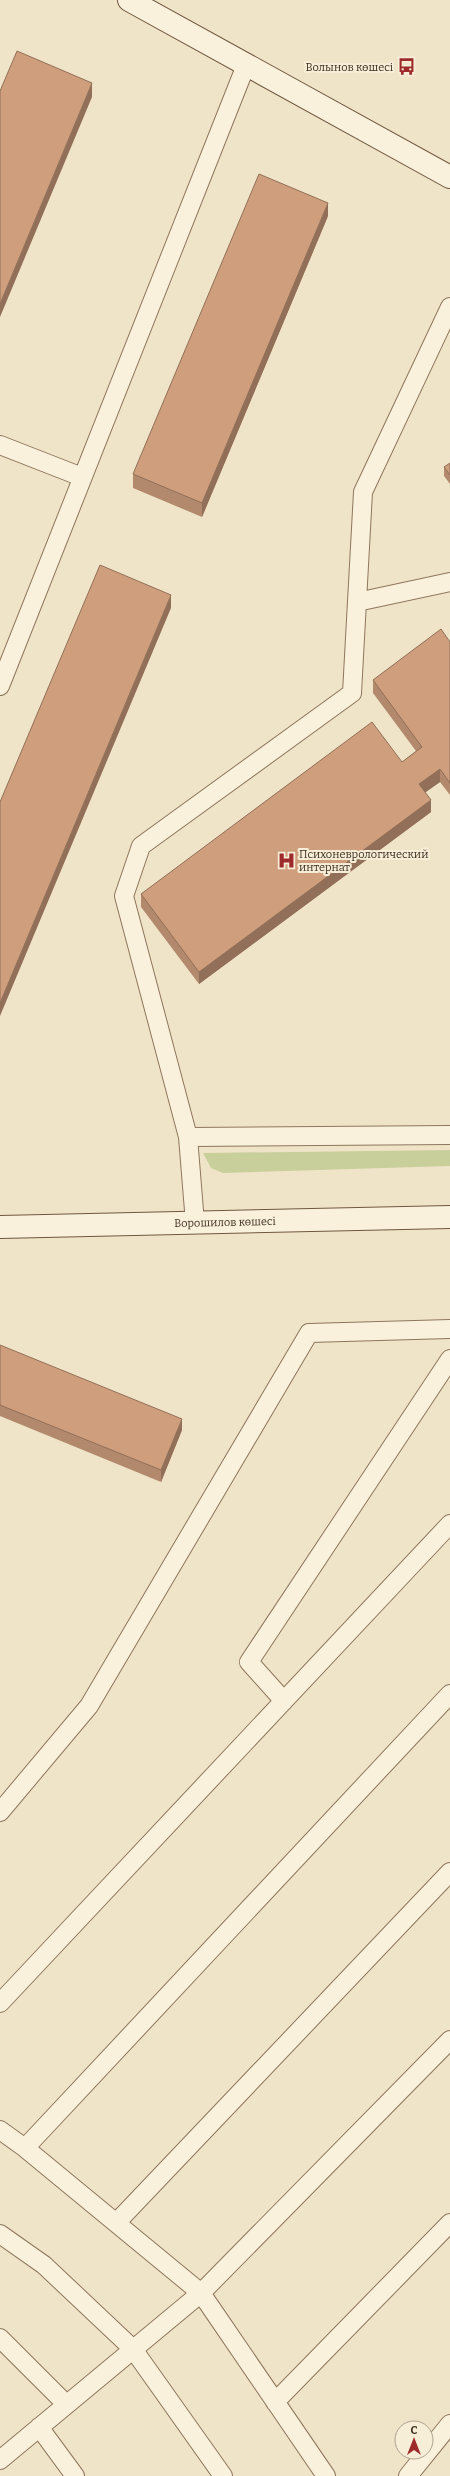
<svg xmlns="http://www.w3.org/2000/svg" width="450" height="2476" font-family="Bitter,serif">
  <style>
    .green { fill: #c9cf9b }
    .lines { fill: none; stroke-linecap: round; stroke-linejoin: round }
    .lane-casing { stroke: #8d765c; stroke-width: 20 }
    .secondary-casing { stroke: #6f573f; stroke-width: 24 }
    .lane { stroke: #faf1dc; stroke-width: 18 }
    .secondary { stroke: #faf1dc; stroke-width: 22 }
    .wall { fill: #b2896c }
    .shaded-wall { fill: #916f58 }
    .building { fill: #cf9f7d; stroke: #916f58 }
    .labels { text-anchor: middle; stroke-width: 4; stroke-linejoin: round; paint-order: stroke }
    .poi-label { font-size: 11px; fill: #3d2e20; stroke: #f7eed8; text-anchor: end }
    .street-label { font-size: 11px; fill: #3d2e20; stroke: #f7eed8 }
  </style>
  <rect width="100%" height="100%" fill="#f0e4c8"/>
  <path class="green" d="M450,1150V1166L223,1173L211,1168L203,1153Z"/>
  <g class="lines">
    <defs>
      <path id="lane" d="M0,445L82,477
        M357,602L450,582
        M0,686L246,65
        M188,1137L124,896L141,846L352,693L363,492L450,307
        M195,1223L188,1137L450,1135
        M284,1701L249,1662L450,1359
        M0,1812L89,1706L309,1333L450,1329
        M0,2003L450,1524
        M0,2130L25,2148L201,2293L326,2476
        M25,2148L450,1694
        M116,2223L450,1872
        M0,2234L44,2265L133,2349L223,2476
        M0,2338L66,2404
        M275,2402L450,2223
        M39,2427L75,2476
        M0,2460L201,2293L450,2040
        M408,2476L450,2424"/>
      <g id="secondary">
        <path d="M129,0L450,177"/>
        <path id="s1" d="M0,1227L450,1217"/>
      </g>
    </defs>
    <use href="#lane" class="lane-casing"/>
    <use href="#secondary" class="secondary-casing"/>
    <use href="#lane" class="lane"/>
    <use href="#secondary" class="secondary"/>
  </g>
  <path class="wall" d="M328,216L202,517L133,488V474Z
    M450,463V484L444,476V467Z
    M450,642V795L440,782L425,792L431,812L199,984L141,907V894L402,762L416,751L373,693V680Z
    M0,1345L182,1430L161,1482L0,1416Z"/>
  <path class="shaded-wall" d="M92,83V97L0,317V304Z
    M328,203V216L202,517V503Z
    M171,595V608L0,1016V1003Z
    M440,769V782L419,797V784Z
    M431,800V812L199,984V972Z
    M182,1419V1430L161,1482V1470Z"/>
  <path class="building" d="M17,51L92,83L0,304V91Z
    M259,174L328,203L202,503L133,474Z
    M450,463V475L444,467Z
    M100,565L171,595L0,1003V802Z
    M441,629L450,642V783L440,769L419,784L431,800L199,972L141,894L372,722L402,762L422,747L373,680Z
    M0,1345L182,1419L161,1470L0,1405Z"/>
  <defs>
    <symbol id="bus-bare" viewBox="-9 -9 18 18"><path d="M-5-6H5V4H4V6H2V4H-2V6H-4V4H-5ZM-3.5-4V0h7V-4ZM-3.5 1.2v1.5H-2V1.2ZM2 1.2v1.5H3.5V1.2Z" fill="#9e2a2b" stroke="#f7eed8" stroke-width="2.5" paint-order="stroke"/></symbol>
    <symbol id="hospital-bare" viewBox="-9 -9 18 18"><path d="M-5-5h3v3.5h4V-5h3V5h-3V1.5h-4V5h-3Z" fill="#9e2a2b" stroke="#f7eed8" stroke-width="2.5" paint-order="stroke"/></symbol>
  </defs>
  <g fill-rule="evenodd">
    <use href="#bus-bare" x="394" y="54" width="25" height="25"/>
    <use href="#hospital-bare" x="274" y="848" width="25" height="25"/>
  </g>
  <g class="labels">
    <g class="poi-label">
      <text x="393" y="71">Волынов көшесі</text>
      <text x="299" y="858" text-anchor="start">Психоневрологический<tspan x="299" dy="13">интернат</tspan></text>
    </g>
    <g class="street-label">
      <text dy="4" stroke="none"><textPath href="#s1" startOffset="225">Ворошилов көшесі</textPath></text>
    </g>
  </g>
  <g transform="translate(414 2440)"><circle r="19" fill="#f7eed8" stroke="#ada18e"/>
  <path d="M0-3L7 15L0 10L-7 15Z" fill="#9e2a2b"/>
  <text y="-6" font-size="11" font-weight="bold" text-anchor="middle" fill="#3d2e20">С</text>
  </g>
</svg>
